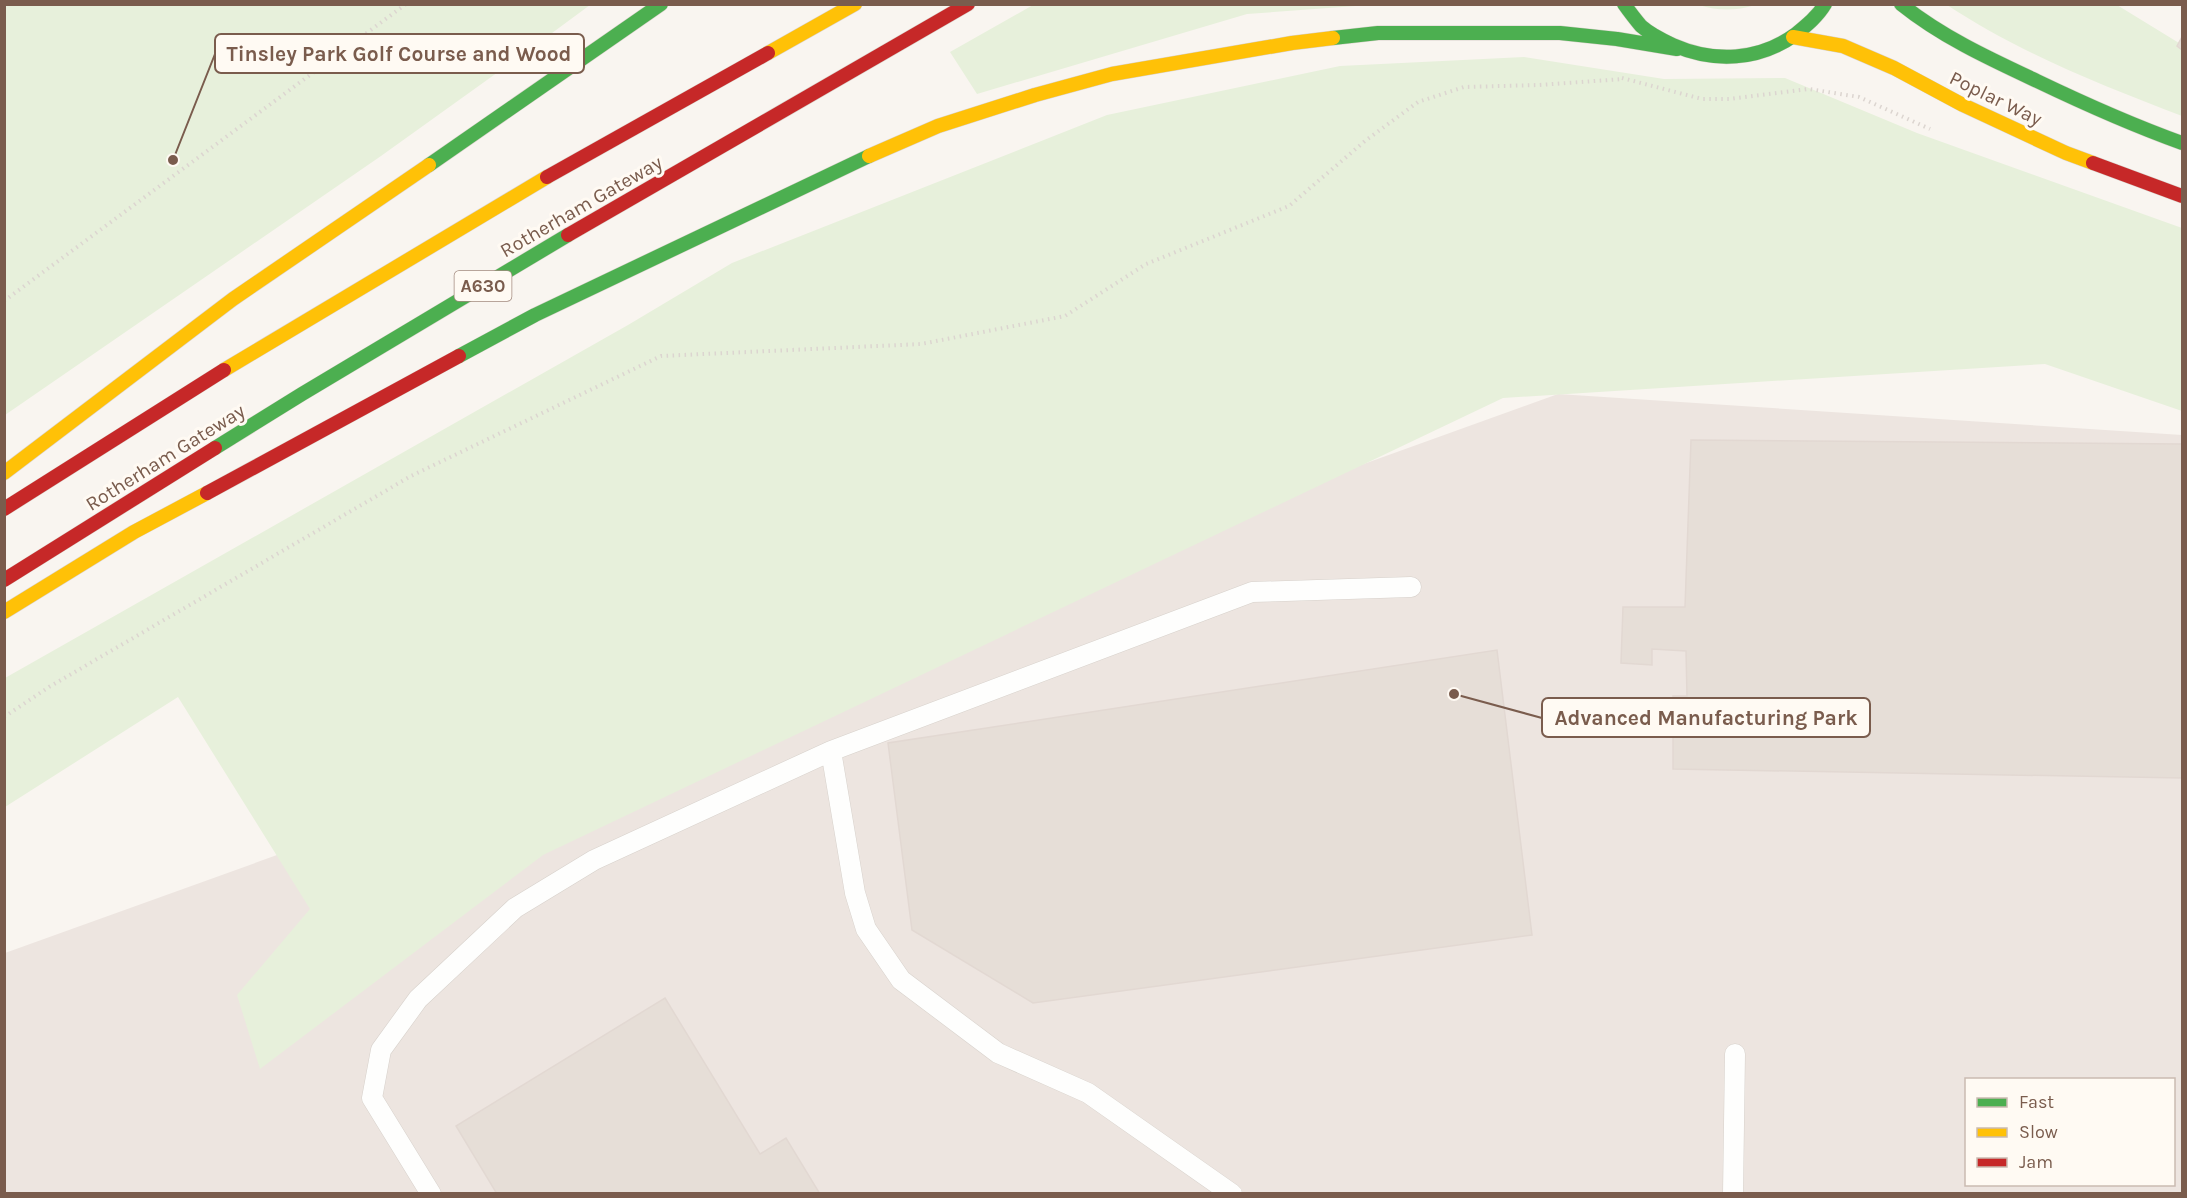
<svg xmlns="http://www.w3.org/2000/svg" width="2187" height="1198" font-family="Karla,sans-serif">
  <style>
    .industrial { fill: #ede5e0; fill-rule: evenodd }
    .green { fill: #e7f0db }
    .building { fill: #e6ded7; stroke: #e2d8d2; stroke-width: 1.5 }
    .lines { fill: none; stroke-linecap: round; stroke-linejoin: round }
    .lane-casing { stroke: #d7d1cb; stroke-width: 21 }
    .fast-casing { stroke: #d9d2cb; stroke-width: 15 }
    .slow-casing { stroke: #d9d2cb; stroke-width: 15 }
    .jam-casing { stroke: #d9d2cb; stroke-width: 15 }
    .path { stroke: #dcd5d0; stroke-width: 4; stroke-dasharray: 1.5 4.5; stroke-linecap: butt }
    .lane { stroke: #fefefd; stroke-width: 20 }
    .fast { stroke: #4caf50; stroke-width: 14 }
    .slow { stroke: #ffc107; stroke-width: 14 }
    .jam { stroke: #c62828; stroke-width: 14 }
    .labels { text-anchor: middle; stroke-width: 6; stroke-linejoin: round; paint-order: stroke }
    .shield { fill: #fffaf3; stroke: #a28b7f; stroke-width: 1.5 }
    .shield-label { font-size: 18px; font-weight: bold; fill: #7a5c4d }
    .street-label { font-size: 20px; fill: #7a5c4d; stroke: #fffaf3 }
    .leader { fill: none; stroke: #7a5c4d; stroke-width: 2 }
    .callout-dot { fill: #7a5c4d; stroke: #fffaf3; stroke-width: 2 }
    .callout { fill: #fffaf3; stroke: #7a5c4d; stroke-width: 2 }
    .callout-label { font-size: 21px; text-anchor: middle; font-weight: bold; fill: #7a5c4d }
  </style>
  <rect width="100%" height="100%" fill="#f9f5f0"/>
  <path class="industrial" d="M1558,394L2182,435V1193L5,1194V953ZM1966,1080H2174V1184H1966Z"/>
  <path class="green" d="M4,5L5,4L590,5L529,50L381,156L5,415Z
    M1033,5V4L1369,5L1247,14L977,94L950,52Z
    M1699,5H1755C1736,11 1718,11 1699,5Z
    M1947,5H2117L2179,43L2177,46L2182,50V116C2101,85 2020,53 1947,5Z
    M1524,57L1664,79L1785,78L1917,133L2182,228V411L2045,364L1503,398L543,855L260,1069L237,995L310,909L178,697L5,807V678L628,325L732,263L1107,115L1340,66Z"/>
  <path class="building" d="M2182,37V50L2177,46Z
    M1691,440L2182,444V778L1673,769V696H1687L1686,651L1652,649V665L1621,663L1623,607H1685Z
    M1497,650L1532,935L1033,1003L912,930L888,743Z
    M665,998L760,1154L786,1138L820,1194H497L456,1126Z"/>
  <g class="lines">
    <defs>
      <path id="lane" d="M831,751L855,893L866,929L901,980L998,1053L1088,1093L1232,1194
        M431,1194L372,1098L381,1050L418,999L515,908L594,860L831,751L1252,592L1411,587
        M1733,1194L1735,1054"/>
      <path id="fast" d="M1624,4C1629,11 1635,19 1641,26C1650,34 1662,40 1673,45C1714,63 1759,61 1796,34C1807,25 1818,16 1825,4
        M1901,4C1942,37 1990,59 2037,81C2085,104 2132,125 2182,143
        M1333,38L1378,33H1560L1617,39L1677,49
        M429,165L661,4
        M459,356L535,315L869,156
        M215,448L302,394L568,235"/>
      <path id="slow" d="M1793,37L1843,46L1894,68L1963,105L2066,153L2093,163
        M768,53L855,4
        M869,156L938,126L1035,95L1112,74L1292,43L1333,38
        M224,370L547,177
        M4,473L233,299L429,165
        M4,612L134,532L207,493"/>
      <path id="jam" d="M2093,163L2182,196
        M547,177L768,53
        M568,235L968,4
        M207,493L459,356
        M4,509L224,370
        M4,580L215,448"/>
    </defs>
    <use href="#lane" class="lane-casing"/>
    <use href="#fast" class="fast-casing"/>
    <use href="#slow" class="slow-casing"/>
    <use href="#jam" class="jam-casing"/>
    <path class="path" d="M1622,78L1702,99H1729L1809,89L1859,97L1930,129
      M4,301L406,4
      M4,717L49,687L411,476L661,356L921,344L1065,316L1146,264L1289,206L1365,141L1418,102L1464,87L1539,85L1623,79"/>
    <use href="#lane" class="lane"/>
    <use href="#fast" class="fast"/>
    <use href="#slow" class="slow"/>
    <use href="#jam" class="jam"/>
  </g>
  <g class="labels">
    <rect class="shield" x="454.5" y="271" width="57" height="30" rx="4.5"/>
    <g class="shield-label">
      <text x="483" y="292">A630</text>
    </g>
    <g class="street-label">
      <text transform="translate(1996 98) rotate(26)" y="7">Poplar Way</text>
      <text transform="translate(581 206) rotate(-30)" y="7">Rotherham Gateway</text>
      <text transform="translate(165 457) rotate(-32)" y="7">Rotherham Gateway</text>
    </g>
  </g>
  <path class="leader" d="M173 160L215 54M1454 694L1542 718"/>
  <g class="callout-dot">
    <circle cx="173" cy="160" r="6"/>
    <circle cx="1454" cy="694" r="6"/>
  </g>
  <g class="callout">
    <rect x="215" y="34" width="369" height="39" rx="6"/>
    <rect x="1542" y="698" width="328" height="39" rx="6"/>
  </g>
  <g class="callout-label">
    <text x="399" y="61">Tinsley Park Golf Course and Wood</text>
    <text x="1706" y="725">Advanced Manufacturing Park</text>
  </g>
  <rect width="2187" height="1198" fill="none" stroke="#7a5c4d" stroke-width="12"/>
  <rect x="1965" y="1078" width="210" height="108" fill="#fffaf3" stroke="#cabbb1" stroke-width="1.5"/>
  <rect x="1977" y="1098" width="30" height="9" fill="#4caf50" stroke="#cabbb1" stroke-width="1.5"/>
  <text x="2019" y="1108" font-size="18" fill="#7a5c4d">Fast</text>
  <rect x="1977" y="1128" width="30" height="9" fill="#ffc107" stroke="#cabbb1" stroke-width="1.5"/>
  <text x="2019" y="1138" font-size="18" fill="#7a5c4d">Slow</text>
  <rect x="1977" y="1158" width="30" height="9" fill="#c62828" stroke="#cabbb1" stroke-width="1.5"/>
  <text x="2019" y="1168" font-size="18" fill="#7a5c4d">Jam</text>
</svg>
